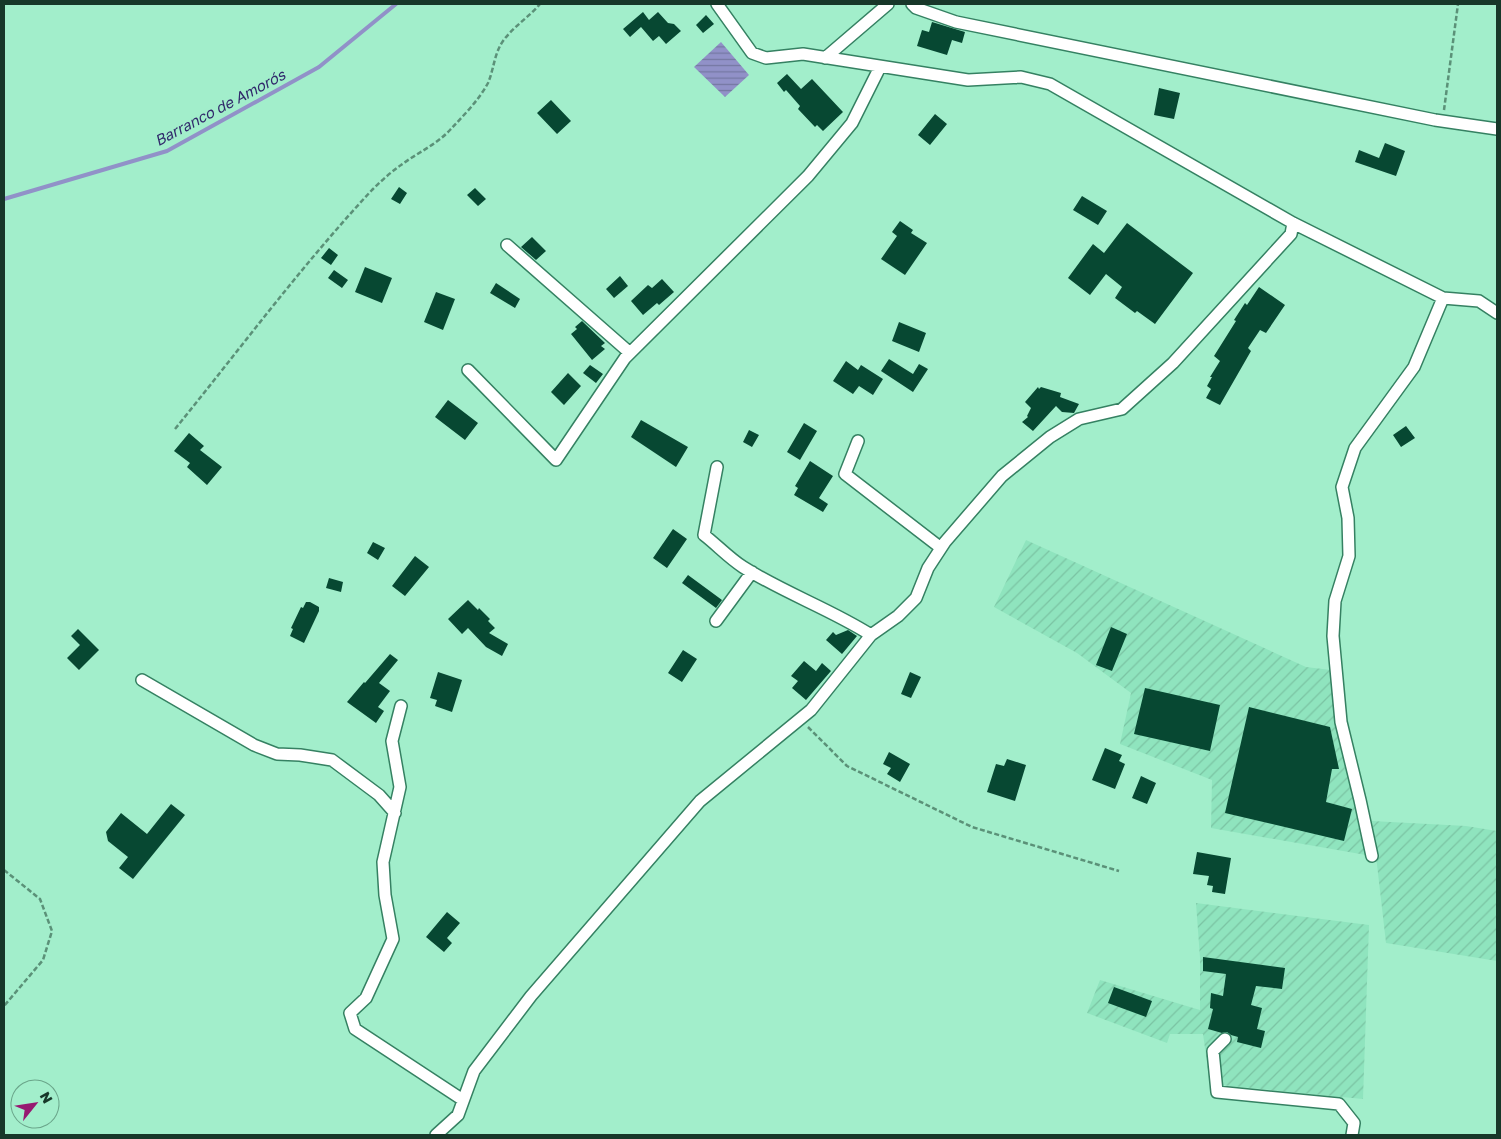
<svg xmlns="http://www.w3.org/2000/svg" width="1501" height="1139" font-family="'Golos Text',sans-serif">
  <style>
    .industrial { fill: url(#industrial-furrows) }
    .water { fill: url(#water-rules) }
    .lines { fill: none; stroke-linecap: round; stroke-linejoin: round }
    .stream { stroke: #9191c8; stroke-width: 4 }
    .building { fill: #074832 }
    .minor-casing { stroke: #358162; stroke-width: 14 }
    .path { stroke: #5b9178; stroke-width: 2.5; stroke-dasharray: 5 2.5; stroke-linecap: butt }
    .minor { stroke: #fff; stroke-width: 11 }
    .labels { text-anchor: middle; stroke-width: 5; stroke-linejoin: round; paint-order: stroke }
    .water-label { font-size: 15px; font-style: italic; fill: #31296b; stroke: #a2eecb }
  </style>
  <defs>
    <pattern id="industrial-furrows" width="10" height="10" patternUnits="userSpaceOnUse" patternTransform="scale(1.25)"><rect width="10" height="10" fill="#8fe4be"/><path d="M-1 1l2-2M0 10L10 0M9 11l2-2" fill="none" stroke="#7bc4a3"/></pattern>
    <pattern id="water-rules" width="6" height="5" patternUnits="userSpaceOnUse" patternTransform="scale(1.25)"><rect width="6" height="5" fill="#9191c8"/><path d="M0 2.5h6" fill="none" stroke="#7577a2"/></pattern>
  </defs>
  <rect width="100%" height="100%" fill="#a2eecb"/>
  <path class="industrial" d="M1026,540L1306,667L1331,670L1366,855L1211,828L1212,780L1120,744L1131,693L1077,653L994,607Z
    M1372,821L1466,826L1497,831V961L1386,943Z
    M1196,903L1369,925L1363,1099L1210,1084L1203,1034H1170L1167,1043L1087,1013L1100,980L1200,1010V958Z"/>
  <path class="water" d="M721,42L749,75L725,97L694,67Z"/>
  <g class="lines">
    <path class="stream" d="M4,199L167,151L319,67L396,4"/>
  </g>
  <path class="building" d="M643,12L649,20L658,12L668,23L674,24L681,31L666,44L659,36L653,41L641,27L630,37L623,29Z
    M706,15L714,24L703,33L696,25Z
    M932,22L965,32L962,43L952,40L947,55L917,46L922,30L929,32Z
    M787,74L801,89L812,79L843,112L823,131L817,125L815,127L798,109L800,106L786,90L784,92L777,83Z
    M1159,88L1180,93L1174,119L1154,115Z
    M551,100L571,121L557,134L537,113Z
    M935,114L947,124L930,145L918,135Z
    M1385,143L1405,151L1396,176L1355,162L1359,150L1379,158Z
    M399,187L407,193L400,204L391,199Z
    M475,188L486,199L478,206L467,195Z
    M1082,196L1107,211L1098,225L1073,210Z
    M900,221L913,230L911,233L927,243L905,275L881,259L897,236L892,232Z
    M1127,223L1193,273L1155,324L1137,311L1135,313L1115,298L1122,287L1106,274L1090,295L1068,278L1093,244L1104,253Z
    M532,237L546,251L536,260L521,247Z
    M329,248L338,255L331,265L321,258Z
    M365,267L392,278L382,303L355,292Z
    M334,270L348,280L342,288L328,278Z
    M620,276L628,286L614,298L606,289Z
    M662,279L674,292L659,305L657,303L643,315L631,301L648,285L652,288Z
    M496,283L520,299L515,308L490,293Z
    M1259,287L1285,305L1266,333L1260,330L1248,348L1251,351L1220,405L1206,398L1211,389L1207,386L1212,377H1210L1220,361L1214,356L1236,321L1234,320L1245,303L1247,305Z
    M436,292L455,299L443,330L424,322Z
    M582,321L605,343L601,346L605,349L592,360L571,334L577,329L575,327Z
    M899,322L926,333L919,352L892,341Z
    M889,359L913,374L919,364L928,369L913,392L881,371Z
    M846,361L858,370L861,365L883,379L873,395L859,386L853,394L833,381Z
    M590,365L603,374L596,383L583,373Z
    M568,373L581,386L564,405L551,392Z
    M1038,387L1039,389L1041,387L1061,393L1060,397L1079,404L1074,413L1062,412L1056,406L1033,431L1022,422L1028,417L1027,416L1031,408L1025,402Z
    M448,400L478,423L465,440L435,417Z
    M641,420L688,447L676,467L631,437Z
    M804,423L817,431L800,460L787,452Z
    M1406,426L1415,438L1401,447L1393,435Z
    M749,430L759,435L752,447L743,442Z
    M189,433L204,446L200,450L222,467L207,485L187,467L190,463L174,451Z
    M810,461L833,476L819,498L828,504L823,512L794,495L798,488L795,486Z
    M673,529L687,539L667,568L653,558Z
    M373,542L385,548L378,560L367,553Z
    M415,556L429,567L405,596L392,586Z
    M688,575L722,600L716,608L682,583Z
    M329,578L343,582L341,592L326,588Z
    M468,600L478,610L479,608L490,619L488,621L495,628L489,633L508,644L502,656L486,647L468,628L462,634L448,619Z
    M306,602H310L319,607V611L304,643L290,636L293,629L291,628L301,607L303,608Z
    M1111,627L1127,634L1112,671L1096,665Z
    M78,629L99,650L79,670L67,658L80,645L71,636Z
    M848,630L857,636L842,654L826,640L833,632L836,635Z
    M683,650L697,659L682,682L668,673Z
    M390,654L398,660L379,683L390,691L378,707L384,711L376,723L347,702L364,682L365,683Z
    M804,661L816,671L822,663L831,671L806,700L792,688L798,681L791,676Z
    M438,672L462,680L452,712L435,706L437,700L430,698Z
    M910,672L921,677L911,698L901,694Z
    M1145,688L1220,705L1210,751L1134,734Z
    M1249,707L1330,727L1339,769H1332L1326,802L1352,809L1344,841L1225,813Z
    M1105,748L1122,755L1119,761L1125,764L1115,789L1092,780Z
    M889,752L910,764L900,782L887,774L891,768L883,764Z
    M1007,759L1026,765L1015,801L987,792L996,764L1004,766Z
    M1141,776L1156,783L1147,804L1132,798Z
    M171,804L185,815L133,879L119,868L128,857L108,841L106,832L121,813L147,834Z
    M1197,852L1231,858L1225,894L1212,892L1213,886L1207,885L1209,876L1193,874Z
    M447,912L460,923L447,938L452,943L444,952L426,937Z
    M1203,957L1285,968L1282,989L1256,986L1251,1005L1262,1008L1257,1029L1265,1031L1261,1048L1237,1042L1238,1037L1231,1035L1227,1032L1222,1033L1208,1029L1213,1009L1210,1008L1211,993L1223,996L1226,974L1203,971Z
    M1114,987L1152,1001L1146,1017L1108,1003Z"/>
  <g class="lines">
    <defs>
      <path id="minor" d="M717,4L752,53L766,58L803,54L968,80L1021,77L1050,84L1293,223L1443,298L1479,301L1497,313
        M912,4L916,8L956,22L1435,120L1497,129
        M825,58L888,4
        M507,245L630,353
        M468,370L556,460L625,358L808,176L852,123L880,67
        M858,441L845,474L941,548
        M717,467L704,535C717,545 729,558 743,567C784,593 830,609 871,635
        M716,621L752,572
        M142,680L254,745L277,754L300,755L332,760L379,795L395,813
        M401,706L392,741L400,787L383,862L385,895L393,939L366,998L350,1013L355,1029L463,1100
        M1372,856L1360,800L1341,722L1333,636L1335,601L1349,556L1348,518L1342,487L1355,448L1414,367L1443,298
        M1225,1039L1213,1051L1217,1092L1339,1104L1354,1123L1352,1135
        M436,1135L458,1115L474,1071L531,996L700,801L811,710L871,635L898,616L916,598L928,568L945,542L1002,476L1050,437L1079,419L1122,409L1173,363L1291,234L1293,223"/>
    </defs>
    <use href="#minor" class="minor-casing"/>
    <path class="path" d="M1444,110L1458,4
      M175,429C240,349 302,265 372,190C381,181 391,172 401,165C417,153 436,145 450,130C463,116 479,100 488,83C494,69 494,54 503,41C513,27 529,17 540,4
      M808,727L847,766L972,827L1119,871
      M4,870L40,899L52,931L43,960L4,1006"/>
    <use href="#minor" class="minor"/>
  </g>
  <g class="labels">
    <g class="water-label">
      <text transform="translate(220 108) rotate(-28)" y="5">Barranco de Amorós</text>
    </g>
  </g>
  <rect width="1501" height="1139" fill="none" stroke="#173729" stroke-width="10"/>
  <g transform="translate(35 1104) rotate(60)"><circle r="24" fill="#a2eecb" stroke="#6aa58a"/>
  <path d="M0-4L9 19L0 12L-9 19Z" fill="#971971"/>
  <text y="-8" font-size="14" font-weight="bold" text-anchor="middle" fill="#173729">N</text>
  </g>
</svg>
